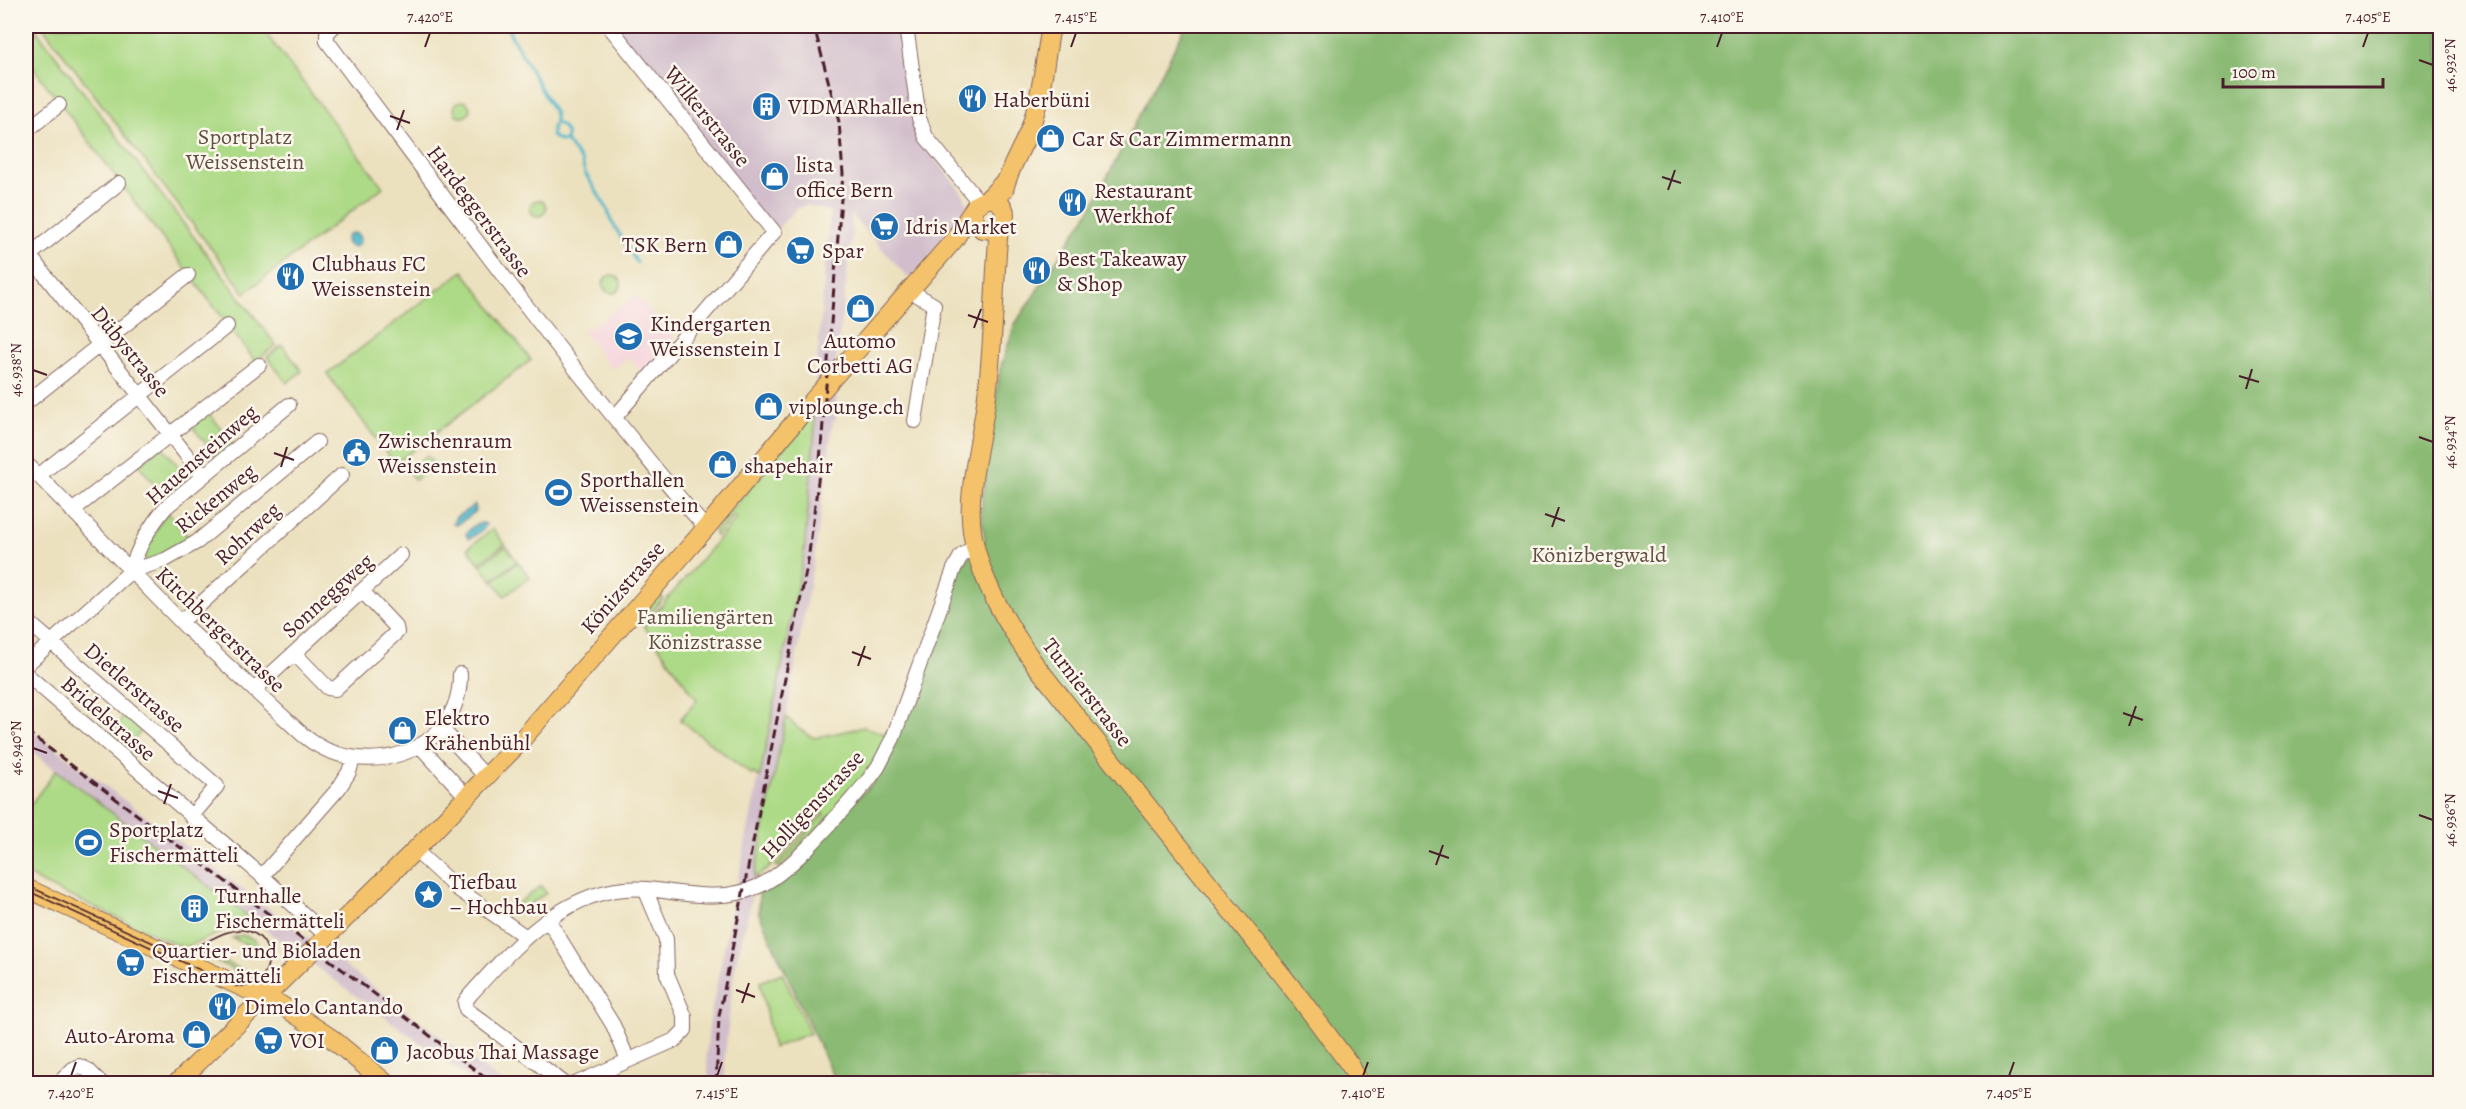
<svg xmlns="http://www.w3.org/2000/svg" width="2466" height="1109" font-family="Alegreya,serif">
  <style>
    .built { fill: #f5cfda }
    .industrial { fill: #d1bdcb }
    .green { fill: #adda86; stroke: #7c7c58; stroke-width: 1.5 }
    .forest { fill: #8aba73; stroke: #6a6c4f; stroke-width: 1.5 }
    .water { fill: #4cb6ca; stroke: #4b6a7a; stroke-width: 1.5 }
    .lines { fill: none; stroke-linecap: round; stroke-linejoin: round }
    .stream { stroke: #4cb6ca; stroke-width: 3 }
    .minor-casing { stroke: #83635f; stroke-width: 16 }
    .major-casing { stroke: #83635f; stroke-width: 20 }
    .minor { stroke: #fff; stroke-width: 14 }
    .major { stroke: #f3c26a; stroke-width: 18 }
    .tram { stroke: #4a1f2b; stroke-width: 1.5 }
    .rail { stroke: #4a1f2b; stroke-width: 3; stroke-dasharray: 9 4.5; stroke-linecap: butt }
    .ticks { fill: none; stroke: #4a1f2b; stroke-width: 2 }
    .labels { text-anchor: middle; stroke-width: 5; stroke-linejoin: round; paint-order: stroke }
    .poi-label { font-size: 22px; fill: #4a1f2b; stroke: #fbf7ec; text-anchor: start }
    .street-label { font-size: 22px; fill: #4a1f2b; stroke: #fbf7ec }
    .park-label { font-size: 22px; fill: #634e42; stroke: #fbf7ec }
    .neatline { fill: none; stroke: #4a1f2b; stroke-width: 2 }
    .ticks-label { font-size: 15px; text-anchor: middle; fill: #4a1f2b }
  </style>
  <rect width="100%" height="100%" fill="#fbf7ec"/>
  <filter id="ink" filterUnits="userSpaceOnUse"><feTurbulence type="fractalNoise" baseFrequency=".0167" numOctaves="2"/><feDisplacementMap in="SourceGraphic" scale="12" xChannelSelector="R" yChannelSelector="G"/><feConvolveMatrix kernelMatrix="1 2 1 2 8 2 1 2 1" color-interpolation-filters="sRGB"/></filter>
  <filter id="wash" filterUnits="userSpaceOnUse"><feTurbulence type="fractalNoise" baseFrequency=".008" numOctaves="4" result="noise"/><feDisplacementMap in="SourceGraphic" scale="24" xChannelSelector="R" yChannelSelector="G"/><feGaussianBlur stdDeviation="1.35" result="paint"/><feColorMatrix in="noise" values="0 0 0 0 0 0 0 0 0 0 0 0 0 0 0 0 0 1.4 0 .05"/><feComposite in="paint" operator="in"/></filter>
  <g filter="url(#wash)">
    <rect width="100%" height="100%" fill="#ece1bf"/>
    <path class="built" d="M636,295L675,339L646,372L640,371L629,357L612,369L584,332Z"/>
    <path class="industrial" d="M613,26H899L913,120L922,142L963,194L967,203L963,219L909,279L851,214L852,235L836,360V420L833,421L816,547L786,717L748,914L735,965L725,1054V1083H709L706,1054L710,1018L804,553L815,428L813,409L830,212L808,205L797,208L774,232Z
      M26,726L317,945L503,1083H475L240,911L26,747Z"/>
    <path class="green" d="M26,26H33L276,345L258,359L255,361L26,58Z
      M42,26H260L383,187L245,293Z
      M454 109a8 8 0 1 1 16 0a8 8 0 1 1-16 0Z
      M530 208a8 8 0 1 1 16 0a8 8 0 1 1-16 0Z
      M463,271L531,360L395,464L327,374Z
      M603 284a9 9 0 1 1 18 0a9 9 0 1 1-18 0Z
      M282,345L302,371L287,383L267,357Z
      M207,411L235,446L219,460L190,424Z
      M813,413L815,428L804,553L760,777L753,773L752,775L680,720L697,700L644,626L736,519L733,516L716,537L714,531Z
      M162,446L185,475L176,482L182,489L168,501L139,465Z
      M427,456L435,465L415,480L408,471Z
      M167,511L192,542L148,562L141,556Z
      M493,529L505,544L479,563L468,548Z
      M506,546L517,561L492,580L480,565Z
      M518,562L530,577L505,596L493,581Z
      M658,594L663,598L642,624L636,619Z
      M127,713L144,728L123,751L107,737Z
      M786,717L800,730L814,738L864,727L888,735C866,784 823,822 787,861L778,868L776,866L824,814L822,812L768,869L754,878Z
      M56,770L258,924L255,928H232L184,948L41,883L26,873V811Z
      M541,886L546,893L516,914L512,908Z
      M242,935L253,939L263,951L232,938Z
      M198,952L209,954L257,977L252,979Z
      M782,973L810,1033L773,1048L760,982Z"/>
    <path class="forest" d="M1186,26H2440V1083H836L759,913V893L874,782L960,566L985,540L981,516L982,502L1000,369L1015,324L1091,208Z"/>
    <path class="water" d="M346 240a7 7 0 1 1 14 0a7 7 0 1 1-14 0Z
      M475,505L476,511L457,525L453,523L456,517Z
      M482,523L486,524L483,530L469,539L466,534L473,526Z"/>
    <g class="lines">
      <path class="stream" d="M506,26L555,114V123C564,125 568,132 566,141L582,162L585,173L608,210L610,219L637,263
        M555,123L552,128V136L560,141H566"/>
    </g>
  </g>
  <g filter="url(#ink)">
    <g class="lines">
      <defs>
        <path id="minor" d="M334,26L327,33V41C421,167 514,293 613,416C644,454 673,492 706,528
          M609,26L774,232L615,417
          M906,26L919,118L926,137L979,202
          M26,131L59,105
          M26,251L203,476
          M26,258L119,183
          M909,290L934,305L915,421
          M26,403L188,275
          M26,463L188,629L303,735C359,783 461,756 460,674
          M38,476L227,326
          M72,511L259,365
          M131,571C138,546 149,527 166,507L289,405
          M26,620L217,786L191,817
          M181,622L342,475
          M294,653L328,688L335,689L397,632L396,627L362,591
          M26,665L131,571L165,560L197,542L317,442
          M26,674L262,876L327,936
          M254,690L401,555
          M442,729L486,777
          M420,746L467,797
          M415,850L455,887L526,937
          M262,876L339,788L349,772L353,759
          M548,920L613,1025L628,1060
          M58,1084L73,1069L79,1066L88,1070L102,1084
          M565,1084L466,1009L465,1002L470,995C516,944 571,882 647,889C686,893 722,903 759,886C795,869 840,812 867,782L878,767L893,738L954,569L961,556L975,546
          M575,1084L675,1040L685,1030V1017L667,974L666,939L645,889"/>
        <path id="major" d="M1004,190C1009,167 1023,148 1031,126C1042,93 1045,59 1051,26
          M973,213L974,220L982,229C1008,234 1014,203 989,198
          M999,227C994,282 994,339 987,395C982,438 966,489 972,531C979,579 1007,624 1034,663L1300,998L1350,1065L1360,1084
          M26,888L281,1005L331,1038L387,1084
          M176,1084L415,850L517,745L706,528L802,413L954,240L976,205L989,198L1007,179"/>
      </defs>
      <use href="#minor" class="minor-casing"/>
      <use href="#major" class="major-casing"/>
      <use href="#minor" class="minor"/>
      <use href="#major" class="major"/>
      <path class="tram" d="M26,885L173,952C197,953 220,928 243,930C280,934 276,991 235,986L26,890"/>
      <path class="rail" d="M26,731L494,1084
        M716,1084L719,1016L808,561L819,473L843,174L839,122L814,26"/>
    </g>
  </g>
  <path class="ticks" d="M425,47L430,33M1071,47L1076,33M1717,47L1722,33M2363,47L2368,33M2419,60L2433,65M390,116L410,123M397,130L404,110M1662,177L1681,183M1668,190L1675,170M968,315L988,322M974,328L981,309M33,370L47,375M2239,376L2259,382M2246,389L2252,369M2419,437L2433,442M274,453L294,460M281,467L287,447M1545,514L1565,521M1552,527L1559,507M852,652L871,659M858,666L865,646M2123,713L2143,720M2129,726L2136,706M33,748L47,753M158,791L178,798M164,804L171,784M2419,815L2433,820M1429,851L1449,858M1436,865L1443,845M736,990L755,997M742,1003L749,983M71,1076L76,1062M717,1076L722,1062M1363,1076L1368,1062M2009,1076L2014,1062"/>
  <defs>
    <symbol id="restaurant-disc" viewBox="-11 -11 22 22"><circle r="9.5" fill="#1f6fb2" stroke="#fbf7ec"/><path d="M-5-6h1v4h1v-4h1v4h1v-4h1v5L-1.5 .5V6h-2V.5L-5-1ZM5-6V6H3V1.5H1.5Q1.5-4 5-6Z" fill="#fff"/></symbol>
    <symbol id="building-disc" viewBox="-11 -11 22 22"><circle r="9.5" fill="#1f6fb2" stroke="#fbf7ec"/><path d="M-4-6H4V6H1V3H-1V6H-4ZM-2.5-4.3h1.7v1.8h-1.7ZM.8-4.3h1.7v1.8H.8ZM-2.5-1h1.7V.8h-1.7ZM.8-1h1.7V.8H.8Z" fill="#fff"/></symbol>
    <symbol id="shop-disc" viewBox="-11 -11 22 22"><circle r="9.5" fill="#1f6fb2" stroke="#fbf7ec"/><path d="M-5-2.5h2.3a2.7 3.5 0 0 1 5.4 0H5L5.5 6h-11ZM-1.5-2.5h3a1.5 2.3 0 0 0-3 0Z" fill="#fff"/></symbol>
    <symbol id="supermarket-disc" viewBox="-11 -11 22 22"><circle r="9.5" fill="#1f6fb2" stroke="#fbf7ec"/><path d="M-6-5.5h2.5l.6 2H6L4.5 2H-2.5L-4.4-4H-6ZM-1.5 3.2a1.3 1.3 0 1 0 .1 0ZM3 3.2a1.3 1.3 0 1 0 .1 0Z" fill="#fff"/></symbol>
    <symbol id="school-disc" viewBox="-11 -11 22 22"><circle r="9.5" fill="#1f6fb2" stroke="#fbf7ec"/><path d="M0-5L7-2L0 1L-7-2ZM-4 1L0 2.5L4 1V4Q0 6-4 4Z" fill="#fff"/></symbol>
    <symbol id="civic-disc" viewBox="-11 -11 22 22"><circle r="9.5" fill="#1f6fb2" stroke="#fbf7ec"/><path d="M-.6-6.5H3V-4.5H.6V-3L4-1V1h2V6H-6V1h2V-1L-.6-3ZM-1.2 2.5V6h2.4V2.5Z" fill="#fff"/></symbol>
    <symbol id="stadium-disc" viewBox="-11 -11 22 22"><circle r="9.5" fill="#1f6fb2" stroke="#fbf7ec"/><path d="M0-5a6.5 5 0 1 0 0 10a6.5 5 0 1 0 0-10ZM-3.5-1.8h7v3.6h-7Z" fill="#fff"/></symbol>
    <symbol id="sight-disc" viewBox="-11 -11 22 22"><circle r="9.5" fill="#1f6fb2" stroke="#fbf7ec"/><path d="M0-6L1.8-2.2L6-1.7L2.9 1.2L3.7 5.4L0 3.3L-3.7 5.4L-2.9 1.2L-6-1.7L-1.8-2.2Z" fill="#fff"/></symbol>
  </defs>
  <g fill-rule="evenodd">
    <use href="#restaurant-disc" x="956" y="82" width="33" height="33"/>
    <use href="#building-disc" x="750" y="90" width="33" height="33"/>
    <use href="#shop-disc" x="1034" y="122" width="33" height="33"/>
    <use href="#shop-disc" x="758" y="160" width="33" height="33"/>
    <use href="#restaurant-disc" x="1056" y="186" width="33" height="33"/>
    <use href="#supermarket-disc" x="868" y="210" width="33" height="33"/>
    <use href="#shop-disc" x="712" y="228" width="33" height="33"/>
    <use href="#supermarket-disc" x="784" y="234" width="33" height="33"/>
    <use href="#restaurant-disc" x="1020" y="254" width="33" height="33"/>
    <use href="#restaurant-disc" x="274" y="260" width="33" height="33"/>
    <use href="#shop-disc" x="844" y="292" width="33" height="33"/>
    <use href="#school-disc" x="612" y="320" width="33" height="33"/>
    <use href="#shop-disc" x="752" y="390" width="33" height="33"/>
    <use href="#civic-disc" x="340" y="436" width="33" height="33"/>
    <use href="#shop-disc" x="706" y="448" width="33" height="33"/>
    <use href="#stadium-disc" x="542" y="476" width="33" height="33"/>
    <use href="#shop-disc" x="386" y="714" width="33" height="33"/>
    <use href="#stadium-disc" x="72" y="826" width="33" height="33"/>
    <use href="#sight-disc" x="412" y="878" width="33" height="33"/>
    <use href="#building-disc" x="178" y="892" width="33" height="33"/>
    <use href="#supermarket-disc" x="114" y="946" width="33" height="33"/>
    <use href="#restaurant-disc" x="206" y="990" width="33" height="33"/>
    <use href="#shop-disc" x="180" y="1018" width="33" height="33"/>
    <use href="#supermarket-disc" x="252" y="1024" width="33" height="33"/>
    <use href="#shop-disc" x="368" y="1034" width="33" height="33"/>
  </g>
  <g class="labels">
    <g class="poi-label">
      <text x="993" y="107">Haberbüni</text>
      <text x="788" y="114">VIDMARhallen</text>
      <text x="1072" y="146">Car &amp; Car Zimmermann</text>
      <text x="796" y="172">lista<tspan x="796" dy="25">office Bern</tspan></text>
      <text x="1094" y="198">Restaurant<tspan x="1094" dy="25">Werkhof</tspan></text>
      <text x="905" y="234">Idris Market</text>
      <text x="707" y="252" text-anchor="end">TSK Bern</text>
      <text x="822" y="258">Spar</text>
      <text x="1057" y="266">Best Takeaway<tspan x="1057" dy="25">&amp; Shop</tspan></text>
      <text x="312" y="271">Clubhaus FC<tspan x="312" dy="25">Weissenstein</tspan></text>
      <text x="650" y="331">Kindergarten<tspan x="650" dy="25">Weissenstein I</tspan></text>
      <text x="860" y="348" text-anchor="middle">Automo<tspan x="860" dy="25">Corbetti AG</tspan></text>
      <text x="789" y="414">viplounge.ch</text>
      <text x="378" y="448">Zwischenraum<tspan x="378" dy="25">Weissenstein</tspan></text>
      <text x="744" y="473">shapehair</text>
      <text x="580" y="487">Sporthallen<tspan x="580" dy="25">Weissenstein</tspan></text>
      <text x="424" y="725">Elektro<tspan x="424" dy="25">Krähenbühl</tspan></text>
      <text x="109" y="837">Sportplatz<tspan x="109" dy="25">Fischermätteli</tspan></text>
      <text x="449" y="889">Tiefbau<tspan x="449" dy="25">– Hochbau</tspan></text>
      <text x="215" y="903">Turnhalle<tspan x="215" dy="25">Fischermätteli</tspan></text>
      <text x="152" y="958">Quartier- und Bioladen<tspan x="152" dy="25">Fischermätteli</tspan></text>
      <text x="244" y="1014">Dimelo Cantando</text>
      <text x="175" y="1043" text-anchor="end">Auto-Aroma</text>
      <text x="289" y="1048">VOI</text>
      <text x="406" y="1059">Jacobus Thai Massage</text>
    </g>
    <g class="street-label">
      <text transform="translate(708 116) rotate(51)" y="8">Wilkerstrasse</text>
      <text transform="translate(480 211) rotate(53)" y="8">Hardeggerstrasse</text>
      <text transform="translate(131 351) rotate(51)" y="8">Dübystrasse</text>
      <text transform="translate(201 454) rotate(-41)" y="8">Hauensteinweg</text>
      <text transform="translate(215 498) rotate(-39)" y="8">Rickenweg</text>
      <text transform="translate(247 533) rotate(-43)" y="8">Rohrweg</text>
      <text transform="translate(622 587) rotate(-49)" y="8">Könizstrasse</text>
      <text transform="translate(327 595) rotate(-42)" y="8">Sonneggweg</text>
      <text transform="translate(221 629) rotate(44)" y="8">Kirchbergerstrasse</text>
      <text transform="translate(135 687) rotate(41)" y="8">Dietlerstrasse</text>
      <text transform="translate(1088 692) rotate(52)" y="8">Turnierstrasse</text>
      <text transform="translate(109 718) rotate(41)" y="8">Bridelstrasse</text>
      <text transform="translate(812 804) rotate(-47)" y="8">Holligenstrasse</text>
    </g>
    <g class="park-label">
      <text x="245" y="144">Sportplatz<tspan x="245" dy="25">Weissenstein</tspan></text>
      <text x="1599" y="562">Könizbergwald</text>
      <text x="705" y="624">Familiengärten<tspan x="705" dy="25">Könizstrasse</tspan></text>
    </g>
  </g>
  <rect width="2466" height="1109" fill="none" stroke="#fbf7ec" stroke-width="66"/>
  <path d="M2223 78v9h160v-9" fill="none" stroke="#4a1f2b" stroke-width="3"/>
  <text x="2232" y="78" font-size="18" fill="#4a1f2b" stroke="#fbf7ec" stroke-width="4.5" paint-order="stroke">100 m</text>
  <rect x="33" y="33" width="2400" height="1043" class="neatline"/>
  <g class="ticks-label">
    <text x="430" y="22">7.420°E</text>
    <text x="1076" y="22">7.415°E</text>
    <text x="1722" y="22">7.410°E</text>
    <text x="2368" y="22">7.405°E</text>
    <text transform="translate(2450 65) rotate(-90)" y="5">46.932°N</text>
    <text transform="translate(16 370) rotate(-90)" y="5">46.938°N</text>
    <text transform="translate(2450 442) rotate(-90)" y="5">46.934°N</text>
    <text transform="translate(16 748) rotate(-90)" y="5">46.940°N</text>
    <text transform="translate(2450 820) rotate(-90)" y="5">46.936°N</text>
    <text x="71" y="1098">7.420°E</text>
    <text x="717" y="1098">7.415°E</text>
    <text x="1363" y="1098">7.410°E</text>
    <text x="2009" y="1098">7.405°E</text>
  </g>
</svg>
